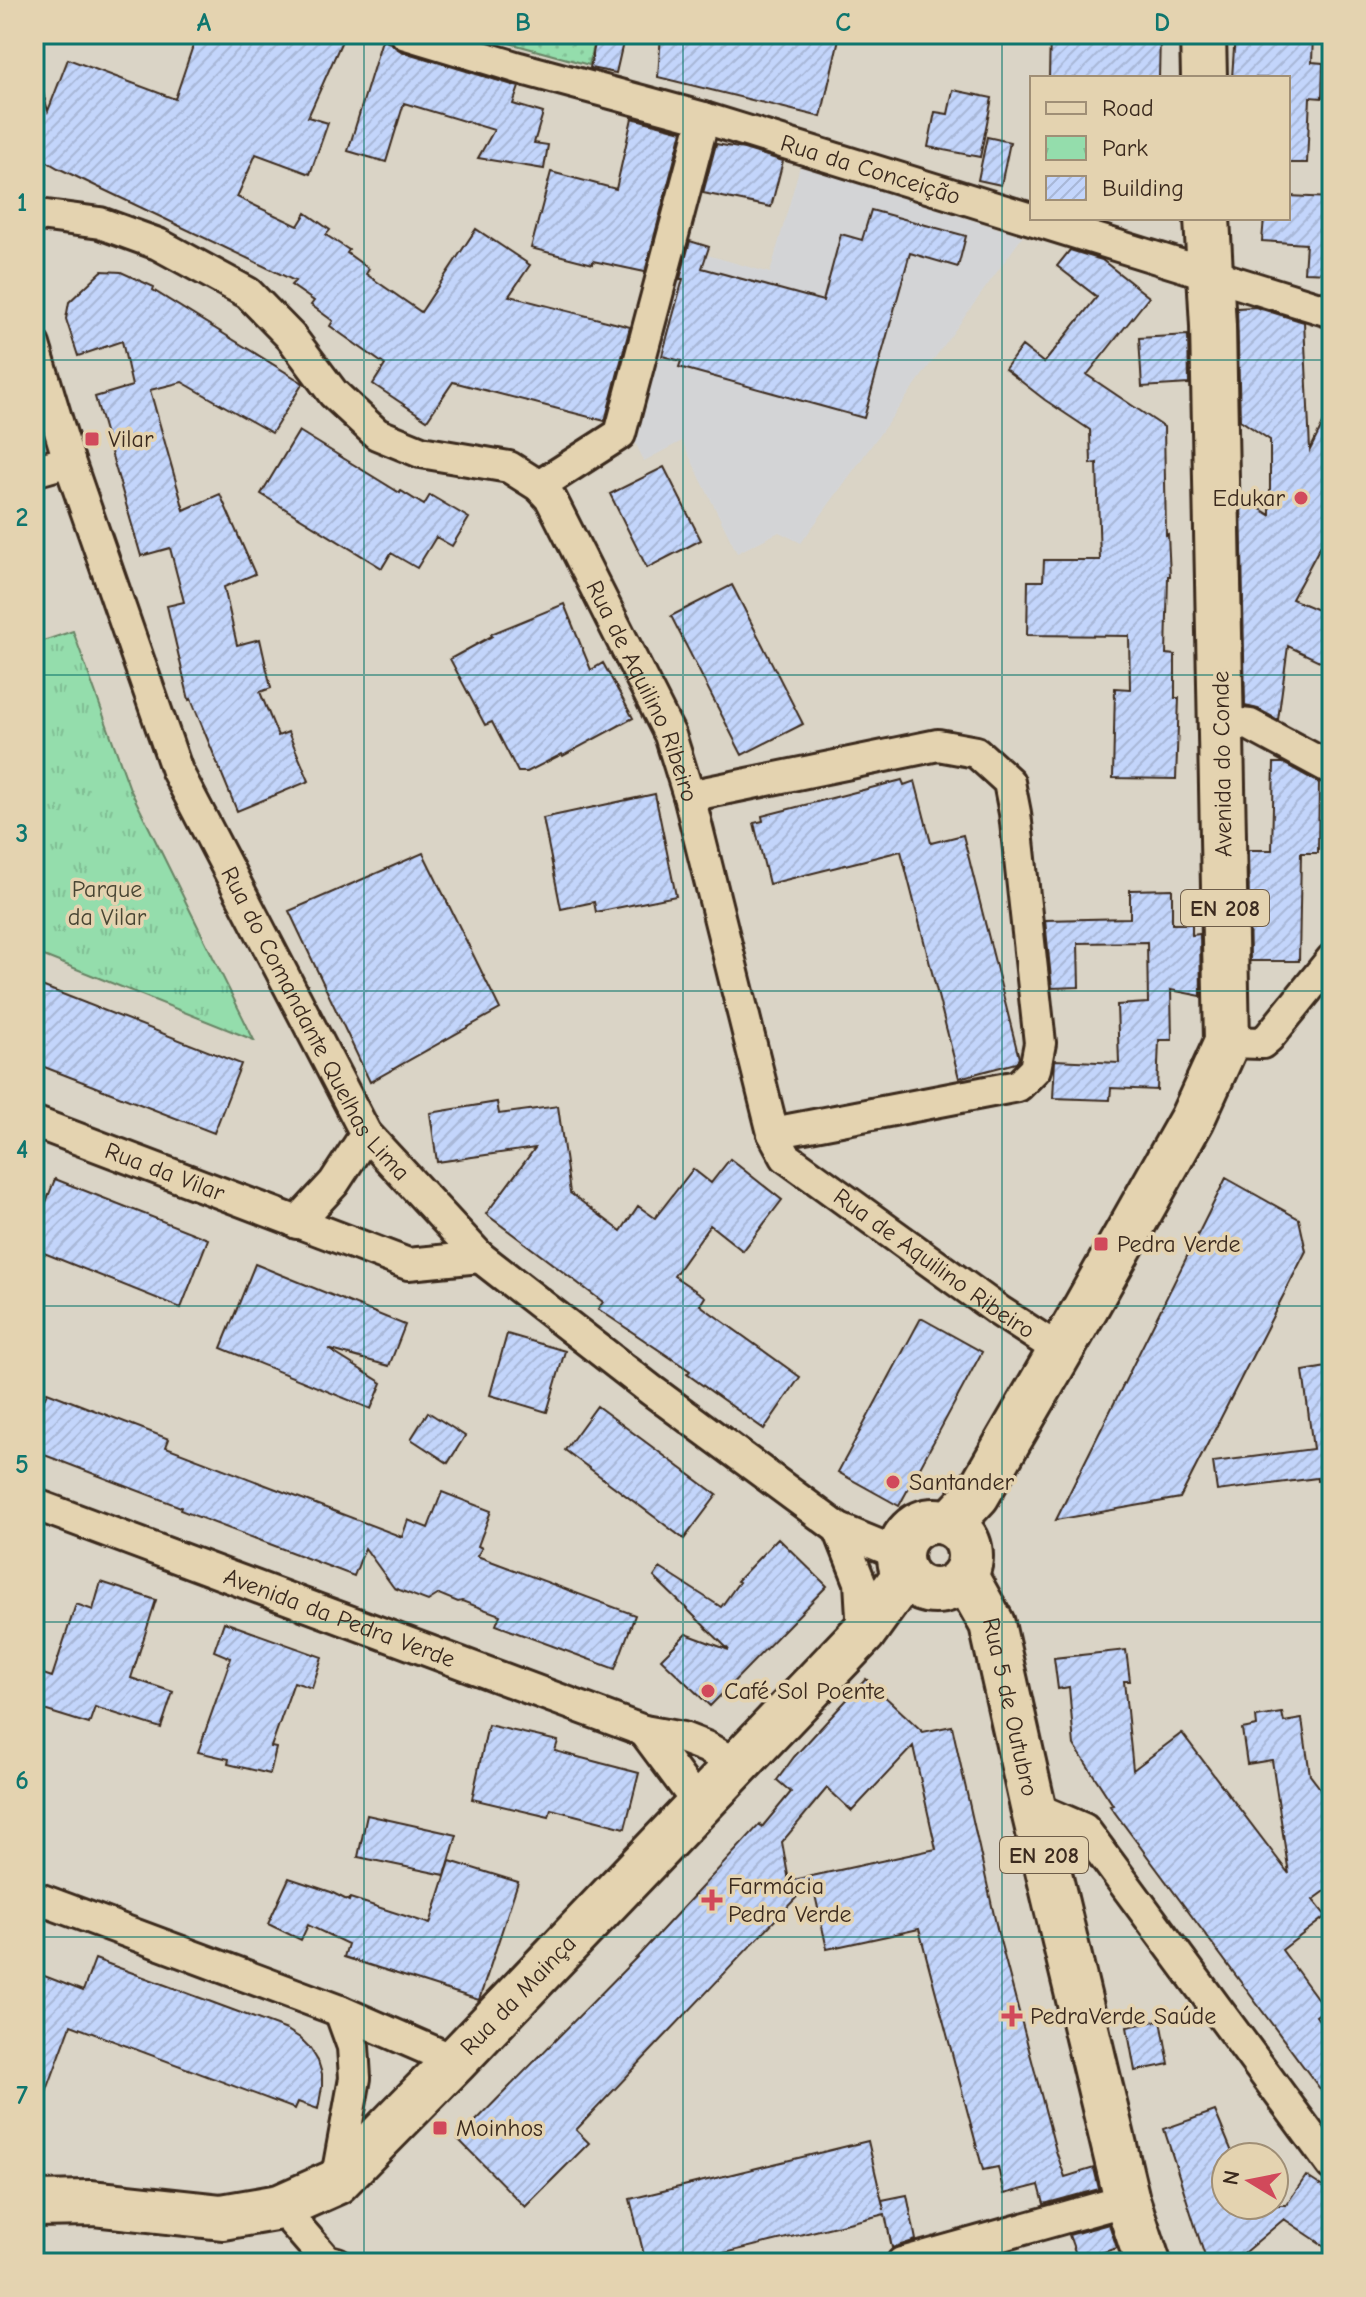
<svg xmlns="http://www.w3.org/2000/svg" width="1366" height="2297" font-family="'Comic Neue',sans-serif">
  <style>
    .built { fill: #d3d4d6 }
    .grass { fill: url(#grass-dots); stroke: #688465; stroke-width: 2 }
    .park { fill: url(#park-tufts); stroke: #688465; stroke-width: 2 }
    .building { fill: url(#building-hatch); stroke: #3b2a1e; stroke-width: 2; fill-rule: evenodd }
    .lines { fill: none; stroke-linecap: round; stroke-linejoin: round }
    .street-casing { stroke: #3b2a1e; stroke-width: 36 }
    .secondary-casing { stroke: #3b2a1e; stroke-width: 50 }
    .primary-casing { stroke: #3b2a1e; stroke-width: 50 }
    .street { stroke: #e4d3b0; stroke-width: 30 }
    .secondary { stroke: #e4d3b0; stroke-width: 44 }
    .primary { stroke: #e4d3b0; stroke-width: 44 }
    .grid { fill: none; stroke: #0f766e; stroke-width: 2; stroke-opacity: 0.55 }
    .poi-dot { fill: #d1495b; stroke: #e4d3b0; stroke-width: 3 }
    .labels { text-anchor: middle; stroke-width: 7; stroke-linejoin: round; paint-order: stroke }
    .shield { fill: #e4d3b0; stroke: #6e5d4a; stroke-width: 2 }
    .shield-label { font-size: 22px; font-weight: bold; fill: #3b2a1e }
    .street-label { font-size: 24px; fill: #3b2a1e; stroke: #e4d3b0 }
    .poi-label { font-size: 24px; fill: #3b2a1e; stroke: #e4d3b0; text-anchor: start }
    .park-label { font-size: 24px; fill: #484533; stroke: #e4d3b0 }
    .neatline { fill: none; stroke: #0f766e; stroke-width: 3 }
    .grid-label { font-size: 26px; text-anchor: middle; font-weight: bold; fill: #0f766e }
  </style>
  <defs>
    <pattern id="grass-dots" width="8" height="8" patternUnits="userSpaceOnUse" patternTransform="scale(2)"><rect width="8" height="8" fill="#94ddac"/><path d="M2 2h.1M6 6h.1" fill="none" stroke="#80be94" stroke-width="1.8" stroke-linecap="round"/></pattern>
    <pattern id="park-tufts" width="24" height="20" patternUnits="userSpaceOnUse" patternTransform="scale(2)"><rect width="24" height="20" fill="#94ddac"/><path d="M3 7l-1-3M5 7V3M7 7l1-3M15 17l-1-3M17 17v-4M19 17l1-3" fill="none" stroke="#80be94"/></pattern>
    <pattern id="building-hatch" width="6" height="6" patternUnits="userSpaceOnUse" patternTransform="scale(2)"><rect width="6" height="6" fill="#c3d5fb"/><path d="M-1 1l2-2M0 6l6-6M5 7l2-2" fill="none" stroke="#a8b7d7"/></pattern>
  </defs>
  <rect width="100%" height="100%" fill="#dad4c6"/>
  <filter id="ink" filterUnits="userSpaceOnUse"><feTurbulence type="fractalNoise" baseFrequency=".0125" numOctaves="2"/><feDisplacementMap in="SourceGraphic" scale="16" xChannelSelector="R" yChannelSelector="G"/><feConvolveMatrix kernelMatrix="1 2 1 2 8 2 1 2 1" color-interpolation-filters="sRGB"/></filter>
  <g filter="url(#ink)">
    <path class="built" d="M800,166L1023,236L801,543L779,532L737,553L682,441L644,461L630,431L676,246L770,273Z"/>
    <path class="grass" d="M477,34H597L589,65Z"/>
    <path class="park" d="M73,631L130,789L254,1040L34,952V644Z"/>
    <path class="building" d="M197,34H345L308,117L328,123L310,174L256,154L237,197L298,226L306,213L330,230L326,235L349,250L347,253L369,269L366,274L421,312L476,229L530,265L509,296L630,327L605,421L453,382L427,420L373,384L385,365L330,326L333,321L311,305L314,301L291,285L295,281L58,168L34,154V90L42,89L48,111L68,59L175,99Z
      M597,34H625L616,73L590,68Z
      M661,34H840L821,117L658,77Z
      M1050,34H1160L1159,78H1049Z
      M1235,34H1313L1312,62L1323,63L1322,98L1310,97L1307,163H1288V78H1232Z
      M382,40L391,43L401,51L519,87L513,104L543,113L534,143L548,145L544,169L478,158L494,130L404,103L386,162L348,151Z
      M953,90L992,98L980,157L928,147L935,112L948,114Z
      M632,118L682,131L645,272L593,261V264L531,248L551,172L616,189Z
      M987,137L1010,142L1001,185L978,180Z
      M716,144L744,149L783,161L771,207L703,193Z
      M1288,196L1332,198V273L1304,272L1306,244L1262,241L1264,218H1288Z
      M871,210L966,236L958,267L910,253L864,418L679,367L681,361L662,356L683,279H680L690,241L709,247L702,268L823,301L841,234L862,240Z
      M1070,250L1102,260L1149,297L1087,375L1164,427L1166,535L1168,534L1170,576H1168L1166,654L1175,655V698H1179L1176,779L1113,778L1115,688L1130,689L1129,636L1027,635L1028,581H1043L1044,560H1100L1097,463L1091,464L1090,430L1045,400L1005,369L1022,346L1044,363L1097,297L1057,266Z
      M102,271L121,272L154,287L153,290L303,383L272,433L182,382L150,390L184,510L220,494L255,574L224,587L237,645L260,639L271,688L260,692L278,736L288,732L309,781L237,811L191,699L189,700L167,606L184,602L170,548L141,556L95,397L132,386L122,341L78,356L66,319L69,302Z
      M1255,307L1304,322L1310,450L1332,406V552L1321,545L1292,599L1332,616V667L1288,646L1278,720L1258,709L1245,706L1241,497L1270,515V440L1240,420L1237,308Z
      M1188,335L1189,384L1142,387L1139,338Z
      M299,431L400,493L401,491L424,505L430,495L469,518L452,546L436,537L417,568L391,553L382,568L261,494Z
      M664,467L701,540L647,568L610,494Z
      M732,585L803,724L742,755L671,616Z
      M564,604L591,670L603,663L633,718L563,756L562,754L527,772H518L492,722L485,725L450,659L492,636L491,634Z
      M1274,763H1283L1319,783L1318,853H1301L1299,961H1250L1248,850H1272Z
      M902,780L904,785L915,781L931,843L963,835L1019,1058L1016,1063L959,1078L901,851L769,884L754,823L763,821L762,816Z
      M655,794L676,896L596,912L594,902L561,909L543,818Z
      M423,853L500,1009L370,1082L289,911Z
      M1172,889V924H1192V935L1200,934L1201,996L1171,990L1172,1040H1159L1157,1090L1111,1088L1110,1100L1053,1098L1055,1060L1119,1063L1117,1005L1148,1003L1147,942L1078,943L1079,987L1052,988L1045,920L1130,918V890Z
      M34,983L241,1064L214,1133L34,1063Z
      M497,1102L499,1114L558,1106L570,1193L621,1231L638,1206L655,1218L693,1169L711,1183L730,1159L782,1200L743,1251L710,1225L674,1276L705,1297L700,1305L800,1377L764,1429L687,1374L690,1371L598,1309L603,1302L486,1214L535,1148L437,1162L430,1113Z
      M1226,1178L1299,1219L1306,1251L1180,1498L1056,1520Z
      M55,1179L208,1239L181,1308L34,1249V1233Z
      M255,1264L405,1325L389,1366L328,1349L382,1383L371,1409L221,1348Z
      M921,1318L982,1352L899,1506L838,1472Z
      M507,1334L565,1351L547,1412L490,1395Z
      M1327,1367L1332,1403V1480L1317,1481V1478L1217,1491L1213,1462L1313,1449L1303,1371Z
      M47,1392L169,1439L166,1447L402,1537L408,1520L428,1528L442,1492L491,1511L478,1546L482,1548L477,1556L635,1615L615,1669L496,1625L500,1615L462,1601L458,1602L439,1594L428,1601L394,1588L365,1548L354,1576L180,1510L181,1507L34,1451V1424Z
      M597,1406L717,1495L684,1539L565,1450Z
      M428,1412L465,1436L448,1463L411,1439Z
      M778,1538L827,1586L710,1706L661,1659L686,1634L729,1650L654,1577L660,1568L721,1607L739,1582L737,1581Z
      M101,1582L156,1600L131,1678L173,1692L161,1728L95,1707L89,1724L34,1707V1671L52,1677L76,1604L93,1610Z
      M224,1622L322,1657L312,1688L294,1682L271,1747L276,1748L270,1774L228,1764L229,1759L198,1752L231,1658L214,1651Z
      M1126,1650L1130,1681H1124L1133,1770L1182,1733L1289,1874L1272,1760L1247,1764L1242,1729L1257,1726L1256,1717L1282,1713L1284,1722L1302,1719L1310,1775L1332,1804V1886L1313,1900L1326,1916L1282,1950L1325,2009L1316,2016L1332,2038V2105L1110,1806L1113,1805L1074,1745L1069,1687L1058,1689L1054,1658Z
      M866,1679L923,1732L952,1726L998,1933L1056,2151L1065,2177L1094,2168L1099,2189L1044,2204L1039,2185L1004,2194L998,2167L983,2170L919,1929L827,1949L812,1881L576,2130L589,2143L525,2207L458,2139L638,1956L760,1824L762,1827L791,1792L777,1780L794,1757ZM913,1746L936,1849L789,1881L782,1842L827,1788L852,1811Z
      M488,1725L558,1741L555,1751L639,1773L625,1828L551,1809L549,1817L472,1799Z
      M367,1815L457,1835L445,1875L358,1857Z
      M450,1861L518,1882L479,2000L344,1957L348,1944L308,1925L301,1940L268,1924L289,1878L331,1892L349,1901L350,1898L430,1924Z
      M95,1959L287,2030L300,2038L310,2048L318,2061L322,2074V2087L318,2109L298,2102L295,2109L71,2025L37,2117H34V1972L83,1991Z
      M1161,2020L1169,2064L1135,2071L1127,2027Z
      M1215,2111L1234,2157H1226V2205H1286L1306,2176L1332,2193V2251L1284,2219L1232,2263H1207L1164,2129Z
      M868,2141L884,2210L882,2200L907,2195L916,2240L892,2248L885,2214L684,2263H646L630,2199Z
      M1109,2224L1117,2248L1078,2260L1069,2235Z"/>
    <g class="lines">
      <defs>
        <g id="street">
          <path id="s1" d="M406,34L519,68L704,118L1332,312"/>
          <path id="s2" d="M34,217L39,215L100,223L158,244L248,293L291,337L333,393L377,434L421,452L509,467L539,486L551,499L670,735L689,796L773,1133L786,1157L999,1311L1059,1350"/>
          <path id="s3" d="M34,345L69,461L177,771L366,1134L480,1257L651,1390L839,1529L900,1554"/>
          <path d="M34,471L69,461"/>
          <path d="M539,486L620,434L704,118"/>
          <path d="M1221,722L1250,725L1332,769"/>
          <path d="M689,796L938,745L976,752L1009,782L1015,813L1040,1043L1035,1069L1018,1086L773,1133"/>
          <path d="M1227,1042L1262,1043L1269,1037L1332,959"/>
          <path id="s4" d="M34,1122L408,1264L480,1257"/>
          <path d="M297,1223L334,1183L366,1134"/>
          <path id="s5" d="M34,1504L644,1731L683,1738L706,1747L737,1765"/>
          <path d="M839,1529L860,1582L863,1633"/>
          <path d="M644,1731L699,1805"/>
          <path d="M1033,1807L1084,1829L1332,2165"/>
          <path d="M34,1897L340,2011L455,2061"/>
          <path d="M336,2182L355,2078L353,2047L340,2011"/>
          <path d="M280,2207L326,2260L337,2263"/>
          <path d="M902,2263L1127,2200"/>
        </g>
        <g id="secondary">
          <path id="s6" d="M34,2204L92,2203L222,2217L280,2207L336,2182L455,2061L863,1633L905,1575"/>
        </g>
        <g id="primary">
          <path d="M1203,34L1204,78"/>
          <circle cx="935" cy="1556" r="35"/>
          <path d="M950,1524L977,1495L1086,1307L1192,1119L1227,1042L1213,326L1207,218"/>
          <path id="s7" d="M965,1576L992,1624L1033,1807L1127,2200L1148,2263"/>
        </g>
      </defs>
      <use href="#street" class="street-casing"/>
      <use href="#secondary" class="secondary-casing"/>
      <use href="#primary" class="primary-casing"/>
      <use href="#street" class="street"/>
      <use href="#secondary" class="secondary"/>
      <use href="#primary" class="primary"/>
    </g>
  </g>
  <path class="grid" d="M364,34V2263M683,34V2263M1002,34V2263M34,360H1332M34,675H1332M34,991H1332M34,1306H1332M34,1622H1332M34,1937H1332"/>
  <g class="poi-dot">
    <rect x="84" y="431" width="16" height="16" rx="4"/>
    <circle cx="1301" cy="498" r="8"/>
    <rect x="1093" y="1236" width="16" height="16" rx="4"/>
    <circle cx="893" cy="1482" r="8"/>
    <circle cx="708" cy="1691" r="8"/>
    <path d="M708 1888h8v8h8v8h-8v8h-8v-8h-8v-8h8z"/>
    <path d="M1008 2004h8v8h8v8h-8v8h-8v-8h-8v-8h8z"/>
    <rect x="432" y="2120" width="16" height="16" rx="4"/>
  </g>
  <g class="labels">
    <g class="shield">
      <rect x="1181" y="890" width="88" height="36" rx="6"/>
      <rect x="1000" y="1837" width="88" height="36" rx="6"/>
    </g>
    <g class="shield-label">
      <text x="1225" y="916">EN 208</text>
      <text x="1044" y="1863">EN 208</text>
    </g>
    <g class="street-label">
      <text dy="8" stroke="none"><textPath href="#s1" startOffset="484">Rua da Conceição</textPath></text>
      <text dy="8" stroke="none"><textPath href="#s2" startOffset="826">Rua de Aquilino Ribeiro</textPath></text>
      <text transform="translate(1222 764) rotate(-91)" y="8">Avenida do Conde</text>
      <text dy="8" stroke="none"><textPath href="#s3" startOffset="738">Rua do Comandante Quelhas Lima</textPath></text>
      <text dy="8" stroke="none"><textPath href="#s4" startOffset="140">Rua da Vilar</textPath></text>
      <text dy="8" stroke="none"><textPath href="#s2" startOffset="1498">Rua de Aquilino Ribeiro</textPath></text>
      <text dy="8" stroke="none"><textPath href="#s5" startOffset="326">Avenida da Pedra Verde</textPath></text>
      <text dy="8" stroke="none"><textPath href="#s7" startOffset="140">Rua 5 de Outubro</textPath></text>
      <text dy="8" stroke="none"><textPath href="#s6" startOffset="570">Rua da Mainça</textPath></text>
    </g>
    <g class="poi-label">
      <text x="108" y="447">Vilar</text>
      <text x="1285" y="506" text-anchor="end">Edukar</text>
      <text x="1117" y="1252">Pedra Verde</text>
      <text x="909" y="1490">Santander</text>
      <text x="724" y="1699">Café Sol Poente</text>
      <text x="728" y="1894">Farmácia<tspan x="728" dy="28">Pedra Verde</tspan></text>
      <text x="1030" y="2024">PedraVerde Saúde</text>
      <text x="456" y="2136">Moinhos</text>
    </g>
    <g class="park-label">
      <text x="107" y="897">Parque<tspan x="107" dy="28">da Vilar</tspan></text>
    </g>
  </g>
  <rect width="1366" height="2297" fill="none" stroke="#e4d3b0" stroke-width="88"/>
  <rect x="1030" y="76" width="260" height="144" fill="#e4d3b0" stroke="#a08f76" stroke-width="2"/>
  <rect x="1046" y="102" width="40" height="12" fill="#e4d3b0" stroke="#a08f76" stroke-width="2"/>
  <text x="1102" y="116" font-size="24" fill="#3b2a1e">Road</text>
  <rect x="1046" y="136" width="40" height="24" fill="url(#park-tufts)" stroke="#a08f76" stroke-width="2"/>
  <text x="1102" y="156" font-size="24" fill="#3b2a1e">Park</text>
  <rect x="1046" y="176" width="40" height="24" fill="url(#building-hatch)" stroke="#a08f76" stroke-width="2"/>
  <text x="1102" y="196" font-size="24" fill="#3b2a1e">Building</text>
  <g transform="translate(1250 2181) rotate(280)"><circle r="38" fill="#e4d3b0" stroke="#a08f76" stroke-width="2"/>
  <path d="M0-6L14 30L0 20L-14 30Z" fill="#d1495b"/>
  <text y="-12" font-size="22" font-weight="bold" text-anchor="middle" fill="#3b2a1e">N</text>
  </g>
  <rect x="44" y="44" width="1278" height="2209" class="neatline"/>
  <g class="grid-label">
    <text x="204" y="31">A</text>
    <text x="523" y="31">B</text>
    <text x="843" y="31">C</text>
    <text x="1162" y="31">D</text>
    <text x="22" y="211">1</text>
    <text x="22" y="526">2</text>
    <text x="22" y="842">3</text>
    <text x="22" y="1158">4</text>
    <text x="22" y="1473">5</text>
    <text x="22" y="1789">6</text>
    <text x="22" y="2104">7</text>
  </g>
</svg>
